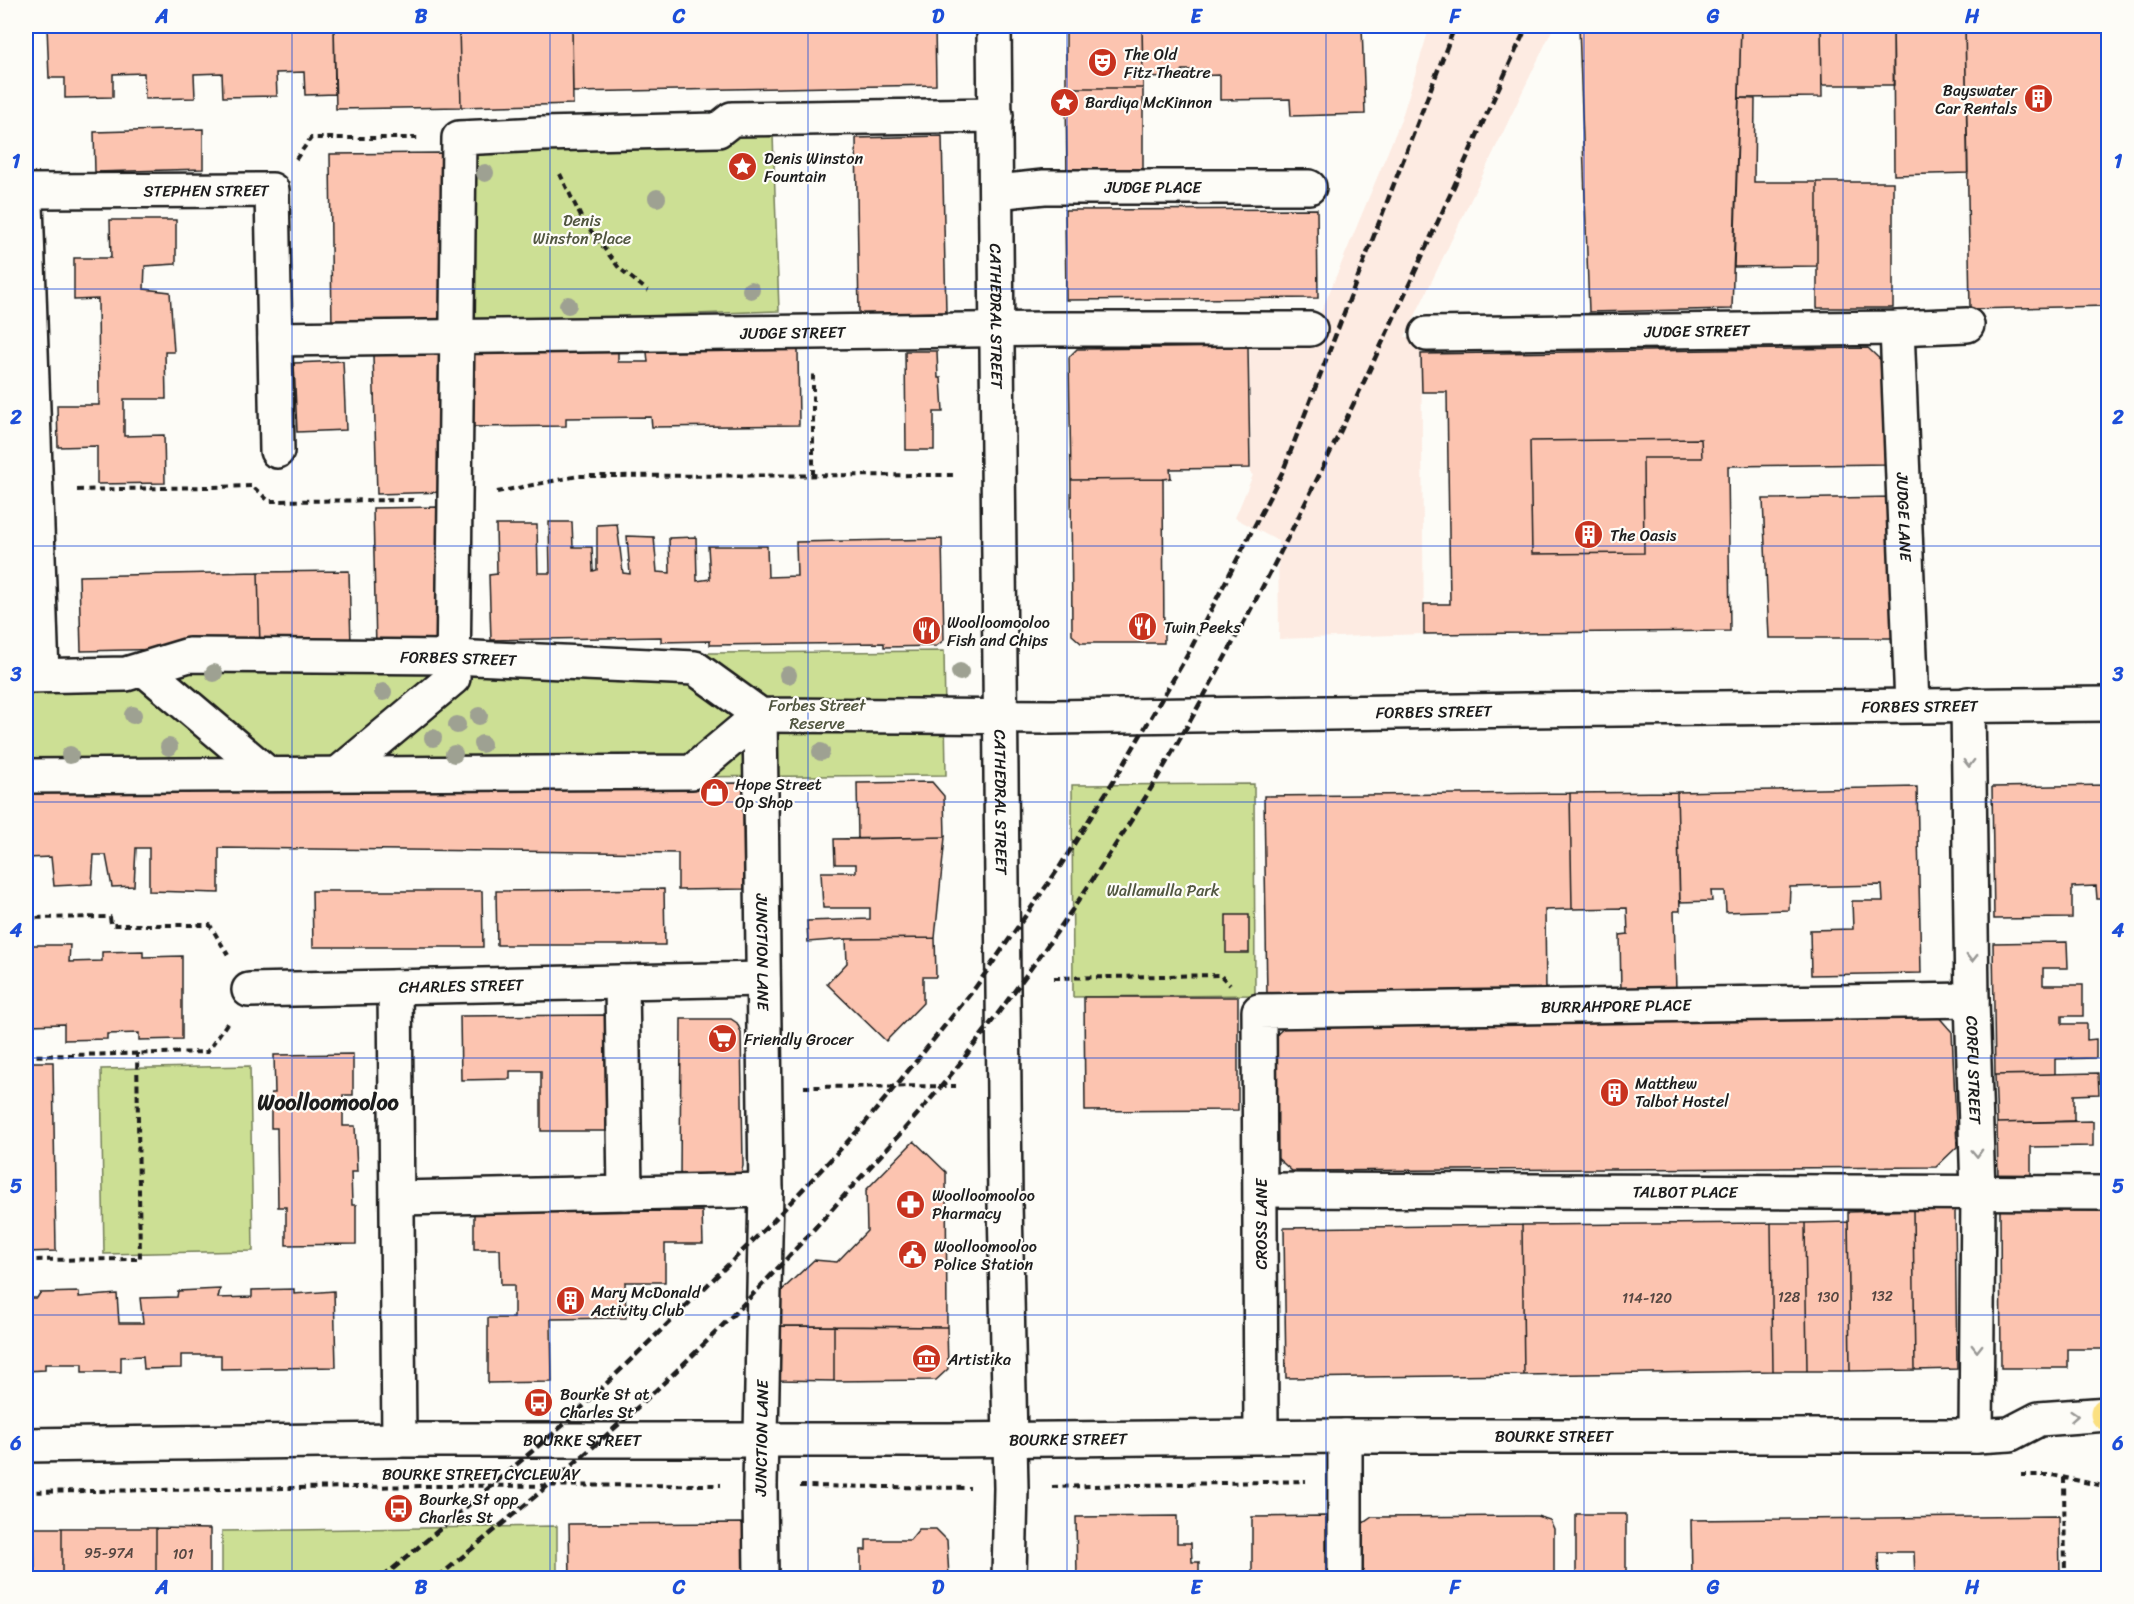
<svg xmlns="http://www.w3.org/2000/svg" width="2134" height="1604" font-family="Sriracha,sans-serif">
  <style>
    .built { fill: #fdebe2 }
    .green { fill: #ccdf94; stroke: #747e58; stroke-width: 1.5 }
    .building { fill: #fcc4b0; stroke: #1c1c1c; stroke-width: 1.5 }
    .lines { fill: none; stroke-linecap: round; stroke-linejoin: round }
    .minor-casing { stroke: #1c1c1c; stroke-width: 38 }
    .highway-casing { stroke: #1c1c1c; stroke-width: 38 }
    .path { stroke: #1c1c1c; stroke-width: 4; stroke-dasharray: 6 4.5; stroke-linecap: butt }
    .minor { stroke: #fdfcf7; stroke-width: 33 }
    .highway { stroke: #fbe080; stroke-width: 33 }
    .rail { stroke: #1c1c1c; stroke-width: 4.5; stroke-dasharray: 9 4.5; stroke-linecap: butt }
    .tree { fill: #9ea192 }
    .oneway { stroke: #989794 }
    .grid { fill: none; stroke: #1d4ed8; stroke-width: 1.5; stroke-opacity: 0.55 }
    .labels { text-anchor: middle; stroke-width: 4.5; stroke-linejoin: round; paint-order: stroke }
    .number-label { font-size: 14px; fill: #544641 }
    .poi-label { font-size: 16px; fill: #1c1c1c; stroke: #fdfcf7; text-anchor: start }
    .street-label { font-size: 16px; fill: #1c1c1c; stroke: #fdfcf7 }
    .park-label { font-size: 16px; fill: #515640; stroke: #fdfcf7 }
    .district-label { font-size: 22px; font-weight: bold; fill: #1c1c1c; stroke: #fdfcf7 }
    .neatline { fill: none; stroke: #1d4ed8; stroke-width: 2 }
    .grid-label { font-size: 20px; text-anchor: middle; font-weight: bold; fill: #1d4ed8 }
  </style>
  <rect width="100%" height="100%" fill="#fdfcf7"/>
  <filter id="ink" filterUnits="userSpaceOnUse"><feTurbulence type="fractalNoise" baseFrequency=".0167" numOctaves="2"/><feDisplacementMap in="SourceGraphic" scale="12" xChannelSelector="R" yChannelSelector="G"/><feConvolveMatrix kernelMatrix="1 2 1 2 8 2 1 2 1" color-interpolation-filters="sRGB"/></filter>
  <g filter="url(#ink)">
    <path class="built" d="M1430,26H1554L1405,337L1421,338L1424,634L1279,639L1278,541L1235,518L1253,475L1251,474L1249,339H1310L1401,120Z"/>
    <path class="green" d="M773,135L779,311L472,322L465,145Z
      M944,651L946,775L26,782V659Z
      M1254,784L1255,995L1073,997L1072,785Z
      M250,1066L253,1251L104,1254L101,1069Z
      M557,1526V1578H222V1531Z"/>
    <path class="building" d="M47,26H334L335,94L305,95L304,72L276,73L277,96L223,97L222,73L194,74L195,98L145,99L144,73L113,74V97L65,98V78H49Z
      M334,26H459L461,107L336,109Z
      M459,26H572L573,104L461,107Z
      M572,26H935L936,85L573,92Z
      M1066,26H1142L1143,88H1066Z
      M1142,26H1362L1365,114L1291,116L1290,99L1220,100V75L1191,76L1192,70H1182V77L1143,78Z
      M1579,26H1741L1732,309L1589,312Z
      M1741,26H1821L1822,97L1739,98Z
      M1821,26H1893L1894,85H1822Z
      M1893,26H1965L1968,173L1894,175Z
      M1965,26H2108V306L1970,309Z
      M1066,88H1143V180L1067,181Z
      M1739,98L1755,99L1754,182H1817V266L1734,267Z
      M203,129V169L95,172L94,132Z
      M942,136L946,312L859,314L856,138Z
      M442,153L445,331L332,333L330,154Z
      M1817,182H1893V308H1817Z
      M1317,209L1318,298L1066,300L1065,210Z
      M110,220H176V264L145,266L144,289L170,292L174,352H165L166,399H124V436L164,435L165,483L97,484V446L58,447L57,405H99L98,299L74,300V258H111Z
      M1248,347L1250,468L1170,469L1171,478L1163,479L1071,480L1069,357L1077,349Z
      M1868,348L1888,367L1889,464L1728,466L1730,631L1424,634V604H1450L1447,392H1422L1421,354Z
      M798,350L799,425L652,427L651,417L566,418V426L465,427L464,353L618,351V362H648L647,352Z
      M905,351H937L938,378H941L943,412H934V450H906Z
      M443,354L446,492L377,494L373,355Z
      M343,361L346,430L297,432L294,363Z
      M1701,439L1702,458H1643L1644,553L1532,554L1530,441Z
      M1163,479L1164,643H1081L1072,635L1071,480Z
      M1895,497L1898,638H1769L1763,499Z
      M441,507L444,647L376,649L373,508Z
      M549,522H572L573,547H592L593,571L597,570V525L617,524L623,573L630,574L627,536L654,537L657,572L670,573L669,538L696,537L697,581L710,579L708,546H767L768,577L797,576L796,542L942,539L944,640L936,646L884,647V643L710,645V641L661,642V637L491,640L489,575L497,574L496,525H537L538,573H550Z
      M349,571L351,645L260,647L258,572Z
      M258,572L260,647L81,651L79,576Z
      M932,782L944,796L945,837L858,839L857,783Z
      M743,783L744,889L678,890V853L219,848V893L149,891V848H136L134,886L112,887L106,855H94L92,884L54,886L51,857L26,858V789Z
      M2108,785V899H2097L2096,886L2072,887V918L1994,919L1992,787Z
      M1917,787L1921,973L1811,975L1810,930L1853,929L1852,901H1883L1882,885L1790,887L1789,910L1726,912L1725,891H1711L1712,901L1680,902L1677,792Z
      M1677,792L1680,911H1674L1676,992L1621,993L1620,935L1628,934L1627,908L1572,909L1570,793Z
      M1570,793L1572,909L1545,910L1546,992L1267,996L1264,796Z
      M945,837L935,938L846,939L808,942L807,921L870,919V908H823L821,872H856V864H835L834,839Z
      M664,889L665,945H497L496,891Z
      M312,891H482L483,947H313Z
      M1226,915H1249V953H1226Z
      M935,938L936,977H923V1003L886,1041L827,984L847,963L846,939Z
      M2067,942L2068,968H2043V985H2083V1016H2062V1024H2087V1040L2096,1039V1058L2055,1059V1074L1995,1075L1993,943Z
      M29,945H70L69,962L102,961V952L143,951V957L182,956V1039L139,1040V1033L107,1034V1039L64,1040V1024L29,1025V1040H26V957H28Z
      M1084,997H1238V1110L1085,1111Z
      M1936,1014L1952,1032L1957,1147L1936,1167L1292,1171L1274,1155V1037L1287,1025Z
      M605,1015L606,1131H541V1071H510V1079L461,1080L460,1016Z
      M681,1019H731L737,1023L741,1032L743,1166L741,1173L737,1178L680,1181Z
      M353,1054V1095H343V1126H355L357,1172H351L352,1205H356V1244L286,1245V1207H278L277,1128H271V1093H275L274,1055Z
      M26,1062H53L56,1251L26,1252Z
      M2098,1073L2099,1094L2074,1095V1121L1997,1123L1995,1075Z
      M2093,1121V1146L2031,1147V1179H1998L1997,1123Z
      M914,1141L946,1172L947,1327L779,1326V1293L814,1260L837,1262L867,1231L866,1190Z
      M1913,1210H1955L1957,1369L1915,1370Z
      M1913,1210L1915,1370L1850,1371L1848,1212Z
      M2000,1210H2108V1349H2068V1368H2001Z
      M702,1211L703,1244H665V1282H625L626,1318L551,1319L552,1382L488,1383V1318H514V1285H501L500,1249H474V1212Z
      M1848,1222L1850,1371H1807L1805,1223Z
      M1771,1223H1805L1807,1371H1773Z
      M1771,1223L1773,1371L1524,1375L1522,1225Z
      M1522,1225L1524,1375L1286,1378L1284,1228Z
      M220,1289L218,1298L252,1297V1290L294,1289V1294L334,1291L336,1367L221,1369V1355H181V1368L144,1369L143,1356L121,1357V1372H82V1364H45V1370L26,1371V1298H37L40,1293L79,1292V1297L117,1294L119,1323H143L140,1298L177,1297L178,1291Z
      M779,1326H834V1381L778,1380Z
      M834,1326L947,1327L948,1369L936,1380L834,1381Z
      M1576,1514H1626V1578H1576Z
      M1177,1516V1543H1191L1192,1562H1199V1578H1077L1076,1517Z
      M1326,1516V1578H1266V1575H1252V1517Z
      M1537,1516L1550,1520L1554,1529V1578H1360L1359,1537L1362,1524L1372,1517Z
      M2059,1516L2060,1578H1915L1914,1552H1878L1879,1578H1692L1691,1520Z
      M746,1523V1578H570L569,1524Z
      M26,1528H34L35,1578H26Z
      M34,1528H62V1578H35Z
      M62,1528H156V1578H62Z
      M156,1528L210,1529V1578H156Z
      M919,1529H936L947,1540L949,1578H861V1550H866V1540H910Z"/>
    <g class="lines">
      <defs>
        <g id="minor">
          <path id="s1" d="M994,26L1005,1202L1011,1488L1009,1578"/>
          <path id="s2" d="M26,191L272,190L277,451"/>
          <path id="s3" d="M997,192L1044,187H1309"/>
          <path d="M26,203L42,675"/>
          <path id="s4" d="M1897,328L1912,705"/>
          <path id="s5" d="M1427,334L1897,328L1967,325"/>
          <path id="s6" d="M275,339L1046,329H1310"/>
          <path d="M144,669L268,774"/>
          <path id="s7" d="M26,676L126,674L189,655L453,657L695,668L760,715L1052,717L1525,710L2108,704"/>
          <path id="s8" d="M1968,704L1972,1000L1978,1192L1976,1436"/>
          <path id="s9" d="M760,715L766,1190"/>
          <path d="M338,774L453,678L459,138L541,134L718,130L732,119L996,115"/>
          <path d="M26,776L692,772L760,715"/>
          <path d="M622,982L625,1193"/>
          <path d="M395,987L399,1440"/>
          <path id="s10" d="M249,990L763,979"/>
          <path id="s11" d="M1261,1190L2108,1193"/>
          <path d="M398,1198L766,1190L760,1485L761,1578"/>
          <path id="s12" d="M1261,1436L1259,1011L1972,1000"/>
          <path d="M1345,1436V1578"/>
          <path id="s13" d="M26,1445L399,1440H948L1345,1436H1976L2010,1434L2039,1419L2108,1414"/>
        </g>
        <path id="highway" d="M2107,1414H2108"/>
      </defs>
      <use href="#minor" class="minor-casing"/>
      <use href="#highway" class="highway-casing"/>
      <path class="path" d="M296,159L311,138H419
        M560,174L582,219L619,268L648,291
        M813,475V374
        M77,490L252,486L269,501L415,500
        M497,492L578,476L953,475
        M26,918L110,917L111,925H210L228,955
        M1054,978L1220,975L1230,985
        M26,1056L207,1052L228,1022
        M804,1087L956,1086
        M26,1260L140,1259L137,1053
        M2021,1475H2052L2108,1487
        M2064,1478L2065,1578
        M800,1486L970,1488
        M1052,1487L1306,1481
        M26,1492L425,1486L721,1485"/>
      <use href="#minor" class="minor"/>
      <use href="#highway" class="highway"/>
      <path class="rail" d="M382,1578L568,1421L774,1220L865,1123L922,1054L975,988L1059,868L1119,772L1188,654L1283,471L1455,26
        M437,1578C516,1512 597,1447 671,1376C734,1316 793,1253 851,1188C890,1145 929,1103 965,1057C1017,989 1069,917 1116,844C1160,777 1199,706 1237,635C1344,437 1433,230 1527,26"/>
    </g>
    <g class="tree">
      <circle cx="485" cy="173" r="9"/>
      <circle cx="657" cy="198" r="9"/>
      <circle cx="751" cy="290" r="9"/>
      <circle cx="568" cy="305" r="9"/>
      <circle cx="960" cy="672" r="9"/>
      <circle cx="214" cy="673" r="9"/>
      <circle cx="788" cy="675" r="9"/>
      <circle cx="383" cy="692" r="9"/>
      <circle cx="133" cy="715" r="9"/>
      <circle cx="479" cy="716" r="9"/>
      <circle cx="457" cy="725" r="9"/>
      <circle cx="433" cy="738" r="9"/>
      <circle cx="482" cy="744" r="9"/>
      <circle cx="169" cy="747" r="9"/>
      <circle cx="821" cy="752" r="9"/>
      <circle cx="454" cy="754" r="9"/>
      <circle cx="70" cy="755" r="9"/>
    </g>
    <defs><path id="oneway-chevron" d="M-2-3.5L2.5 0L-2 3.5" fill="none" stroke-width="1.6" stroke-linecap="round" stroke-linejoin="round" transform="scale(1.5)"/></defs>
    <g class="oneway">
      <use href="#oneway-chevron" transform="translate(1969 763) rotate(89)"/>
      <use href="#oneway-chevron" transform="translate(1972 958) rotate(90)"/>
      <use href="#oneway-chevron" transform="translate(1977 1153) rotate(88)"/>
      <use href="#oneway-chevron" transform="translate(1977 1348) rotate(90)"/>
      <use href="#oneway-chevron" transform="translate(2074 1416) rotate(-4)"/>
    </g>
  </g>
  <path class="grid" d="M292,26V1578M550,26V1578M808,26V1578M1067,26V1578M1326,26V1578M1584,26V1578M1843,26V1578M26,289H2108M26,546H2108M26,802H2108M26,1058H2108M26,1315H2108"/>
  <defs>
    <symbol id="theatre-disc" viewBox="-11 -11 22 22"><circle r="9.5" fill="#c8321e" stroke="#fdfcf7"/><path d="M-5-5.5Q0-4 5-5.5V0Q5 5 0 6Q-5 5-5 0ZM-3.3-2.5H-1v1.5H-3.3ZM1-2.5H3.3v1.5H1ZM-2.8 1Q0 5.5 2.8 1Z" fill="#fff"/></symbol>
    <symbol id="building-disc" viewBox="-11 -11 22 22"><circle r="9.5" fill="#c8321e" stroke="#fdfcf7"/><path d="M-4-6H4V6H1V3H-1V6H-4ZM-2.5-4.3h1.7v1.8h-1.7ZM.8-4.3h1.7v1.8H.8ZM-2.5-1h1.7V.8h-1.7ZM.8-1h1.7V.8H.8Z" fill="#fff"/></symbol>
    <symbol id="sight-disc" viewBox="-11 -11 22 22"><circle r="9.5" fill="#c8321e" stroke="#fdfcf7"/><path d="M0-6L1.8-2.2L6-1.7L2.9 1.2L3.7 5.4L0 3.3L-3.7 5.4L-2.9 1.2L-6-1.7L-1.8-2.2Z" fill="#fff"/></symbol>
    <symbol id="restaurant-disc" viewBox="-11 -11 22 22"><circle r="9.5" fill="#c8321e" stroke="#fdfcf7"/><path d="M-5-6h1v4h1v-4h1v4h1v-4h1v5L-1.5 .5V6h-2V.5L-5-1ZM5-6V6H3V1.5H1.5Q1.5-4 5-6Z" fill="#fff"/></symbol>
    <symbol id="shop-disc" viewBox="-11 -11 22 22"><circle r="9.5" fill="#c8321e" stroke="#fdfcf7"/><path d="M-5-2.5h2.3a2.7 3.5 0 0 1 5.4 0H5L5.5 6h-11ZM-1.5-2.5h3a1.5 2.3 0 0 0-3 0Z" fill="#fff"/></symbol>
    <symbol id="supermarket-disc" viewBox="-11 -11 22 22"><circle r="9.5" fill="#c8321e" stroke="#fdfcf7"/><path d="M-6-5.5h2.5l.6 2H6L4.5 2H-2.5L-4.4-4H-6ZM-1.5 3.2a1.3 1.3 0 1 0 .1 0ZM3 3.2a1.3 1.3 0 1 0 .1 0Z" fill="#fff"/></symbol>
    <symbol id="pharmacy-disc" viewBox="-11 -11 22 22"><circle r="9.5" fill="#c8321e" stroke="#fdfcf7"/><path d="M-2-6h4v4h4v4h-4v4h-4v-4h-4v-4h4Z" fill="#fff"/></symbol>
    <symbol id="civic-disc" viewBox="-11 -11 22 22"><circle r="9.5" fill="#c8321e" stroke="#fdfcf7"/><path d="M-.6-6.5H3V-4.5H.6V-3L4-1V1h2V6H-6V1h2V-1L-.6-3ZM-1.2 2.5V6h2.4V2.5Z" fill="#fff"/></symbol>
    <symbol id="museum-disc" viewBox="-11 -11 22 22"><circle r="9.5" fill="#c8321e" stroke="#fdfcf7"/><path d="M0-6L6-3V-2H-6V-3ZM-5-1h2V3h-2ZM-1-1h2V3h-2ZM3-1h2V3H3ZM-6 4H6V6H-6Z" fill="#fff"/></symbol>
    <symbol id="bus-disc" viewBox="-11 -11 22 22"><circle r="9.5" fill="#c8321e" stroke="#fdfcf7"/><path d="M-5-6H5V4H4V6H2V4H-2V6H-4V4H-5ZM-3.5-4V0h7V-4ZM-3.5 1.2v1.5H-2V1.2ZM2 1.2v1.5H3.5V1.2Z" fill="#fff"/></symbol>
  </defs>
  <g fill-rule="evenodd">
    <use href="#theatre-disc" x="1086" y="46" width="33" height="33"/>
    <use href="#building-disc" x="2022" y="82" width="33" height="33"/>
    <use href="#sight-disc" x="1048" y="86" width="33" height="33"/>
    <use href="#sight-disc" x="726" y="150" width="33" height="33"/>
    <use href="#building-disc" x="1572" y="518" width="33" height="33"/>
    <use href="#restaurant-disc" x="1126" y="610" width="33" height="33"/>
    <use href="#restaurant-disc" x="910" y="614" width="33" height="33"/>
    <use href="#shop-disc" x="698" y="776" width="33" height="33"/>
    <use href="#supermarket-disc" x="706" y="1022" width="33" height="33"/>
    <use href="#building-disc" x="1598" y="1076" width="33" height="33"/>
    <use href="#pharmacy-disc" x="894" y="1188" width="33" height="33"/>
    <use href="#civic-disc" x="896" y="1238" width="33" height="33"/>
    <use href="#building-disc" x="554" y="1284" width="33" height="33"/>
    <use href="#museum-disc" x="910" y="1342" width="33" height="33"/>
    <use href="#bus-disc" x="522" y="1386" width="33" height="33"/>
    <use href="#bus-disc" x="382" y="1492" width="33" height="33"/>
  </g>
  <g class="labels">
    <g class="number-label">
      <text x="1882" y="1301">132</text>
      <text x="1789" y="1302">128</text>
      <text x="1828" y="1302">130</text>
      <text x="1647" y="1303">114-120</text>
      <text x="109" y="1558">95-97A</text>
      <text x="183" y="1559">101</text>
    </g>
    <g class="poi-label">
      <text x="1124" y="60">The Old<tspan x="1124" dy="18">Fitz Theatre</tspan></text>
      <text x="2017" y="96" text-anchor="end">Bayswater<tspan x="2017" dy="18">Car Rentals</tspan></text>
      <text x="1085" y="108">Bardiya McKinnon</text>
      <text x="764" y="164">Denis Winston<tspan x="764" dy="18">Fountain</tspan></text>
      <text x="1610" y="541">The Oasis</text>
      <text x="947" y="628">Woolloomooloo<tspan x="947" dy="18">Fish and Chips</tspan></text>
      <text x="1164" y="633">Twin Peeks</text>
      <text x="735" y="790">Hope Street<tspan x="735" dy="18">Op Shop</tspan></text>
      <text x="744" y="1045">Friendly Grocer</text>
      <text x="1635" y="1089">Matthew<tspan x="1635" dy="18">Talbot Hostel</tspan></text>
      <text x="932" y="1201">Woolloomooloo<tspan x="932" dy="18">Pharmacy</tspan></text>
      <text x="934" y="1252">Woolloomooloo<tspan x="934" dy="18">Police Station</tspan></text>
      <text x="591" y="1298">Mary McDonald<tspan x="591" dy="18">Activity Club</tspan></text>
      <text x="948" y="1365">Artistika</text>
      <text x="560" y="1400">Bourke St at<tspan x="560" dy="18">Charles St</tspan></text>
      <text x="419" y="1505">Bourke St opp<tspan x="419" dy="18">Charles St</tspan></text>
    </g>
    <g class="street-label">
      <text dy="6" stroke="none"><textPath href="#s3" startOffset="156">JUDGE PLACE</textPath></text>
      <text dy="6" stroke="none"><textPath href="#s2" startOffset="180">STEPHEN STREET</textPath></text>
      <text dy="6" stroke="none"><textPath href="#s1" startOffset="290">CATHEDRAL STREET</textPath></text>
      <text dy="6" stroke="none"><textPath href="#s5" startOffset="270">JUDGE STREET</textPath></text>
      <text dy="6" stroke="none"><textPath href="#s6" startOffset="518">JUDGE STREET</textPath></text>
      <text dy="6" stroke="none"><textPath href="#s4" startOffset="189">JUDGE LANE</textPath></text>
      <text dy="6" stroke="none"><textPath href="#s7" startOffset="435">FORBES STREET</textPath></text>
      <text dy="6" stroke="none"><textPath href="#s7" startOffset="1912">FORBES STREET</textPath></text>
      <text dy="6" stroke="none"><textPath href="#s7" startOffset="1426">FORBES STREET</textPath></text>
      <text dy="6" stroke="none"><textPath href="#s1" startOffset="776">CATHEDRAL STREET</textPath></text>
      <text dy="6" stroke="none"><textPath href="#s9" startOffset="237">JUNCTION LANE</textPath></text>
      <text dy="6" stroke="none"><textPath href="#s10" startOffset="212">CHARLES STREET</textPath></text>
      <text dy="6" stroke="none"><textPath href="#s12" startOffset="782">BURRAHPORE PLACE</textPath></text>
      <text dy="6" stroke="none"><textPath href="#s8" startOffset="366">CORFU STREET</textPath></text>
      <text dy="6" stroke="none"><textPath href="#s11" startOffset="424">TALBOT PLACE</textPath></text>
      <text transform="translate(1261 1224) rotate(-90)" y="6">CROSS LANE</text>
      <text dy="6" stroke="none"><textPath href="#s13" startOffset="1528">BOURKE STREET</textPath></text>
      <text transform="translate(761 1438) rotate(-89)" y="6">JUNCTION LANE</text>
      <text dy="6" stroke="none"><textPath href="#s13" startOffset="1042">BOURKE STREET</textPath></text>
      <text dy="6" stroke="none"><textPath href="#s13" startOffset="556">BOURKE STREET</textPath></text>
      <text x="481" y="1480">BOURKE STREET CYCLEWAY</text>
    </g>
    <g class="park-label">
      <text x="582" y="226">Denis<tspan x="582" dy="18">Winston Place</tspan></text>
      <text x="817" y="711">Forbes Street<tspan x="817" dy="18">Reserve</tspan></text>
      <text x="1163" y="896">Wallamulla Park</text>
    </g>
    <g class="district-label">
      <text x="328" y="1110">Woolloomooloo</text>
    </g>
  </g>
  <rect width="2134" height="1604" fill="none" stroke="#fdfcf7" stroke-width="66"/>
  <rect x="33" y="33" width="2068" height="1538" class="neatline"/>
  <g class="grid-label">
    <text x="162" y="23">A</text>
    <text x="421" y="23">B</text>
    <text x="679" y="23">C</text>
    <text x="938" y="23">D</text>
    <text x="1196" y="23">E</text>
    <text x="1455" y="23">F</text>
    <text x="1713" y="23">G</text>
    <text x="1972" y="23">H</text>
    <text x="16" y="168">1</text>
    <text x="2118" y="168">1</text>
    <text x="16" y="424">2</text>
    <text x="2118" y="424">2</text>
    <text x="16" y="681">3</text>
    <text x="2118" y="681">3</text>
    <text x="16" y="937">4</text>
    <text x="2118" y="937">4</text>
    <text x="16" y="1193">5</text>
    <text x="2118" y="1193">5</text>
    <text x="16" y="1450">6</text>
    <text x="2118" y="1450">6</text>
    <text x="162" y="1594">A</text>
    <text x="421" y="1594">B</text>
    <text x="679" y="1594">C</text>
    <text x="938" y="1594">D</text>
    <text x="1196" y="1594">E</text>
    <text x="1455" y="1594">F</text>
    <text x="1713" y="1594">G</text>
    <text x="1972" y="1594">H</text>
  </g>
</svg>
